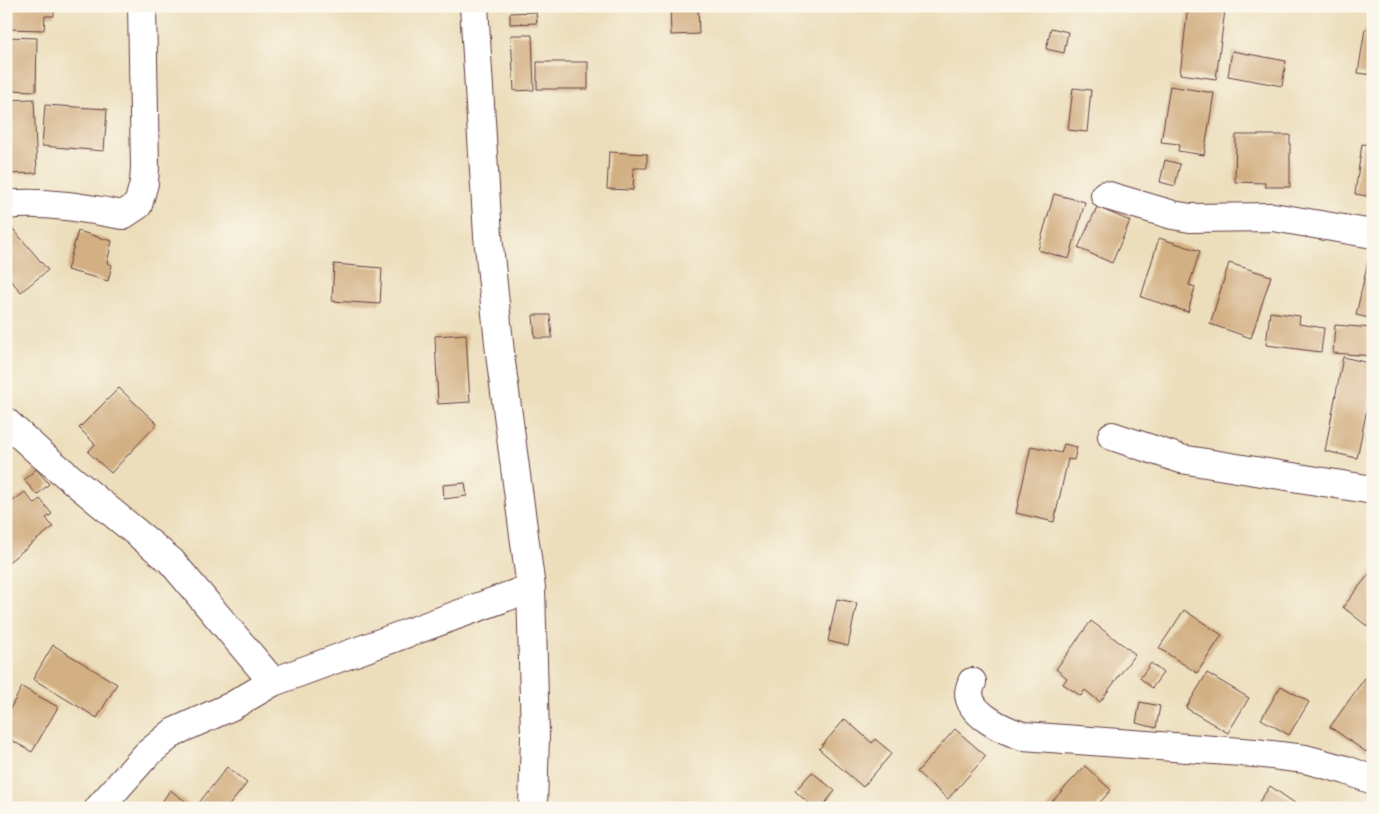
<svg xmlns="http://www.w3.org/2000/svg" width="1379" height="814" font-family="'Libre Caslon Text',serif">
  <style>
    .building { fill: #d3b084 }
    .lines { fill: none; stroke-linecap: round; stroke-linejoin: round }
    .minor-casing { stroke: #623c41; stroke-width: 30 }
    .minor { stroke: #fff; stroke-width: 28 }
  </style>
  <rect width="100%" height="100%" fill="#fbf7ec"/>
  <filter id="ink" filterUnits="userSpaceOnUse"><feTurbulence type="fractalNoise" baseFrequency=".02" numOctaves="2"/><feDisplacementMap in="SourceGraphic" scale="10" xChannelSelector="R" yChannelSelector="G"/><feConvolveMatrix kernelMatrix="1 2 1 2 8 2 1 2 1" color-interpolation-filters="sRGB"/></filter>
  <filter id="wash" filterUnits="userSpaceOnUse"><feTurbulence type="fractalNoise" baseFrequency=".0096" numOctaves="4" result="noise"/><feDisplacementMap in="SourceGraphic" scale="20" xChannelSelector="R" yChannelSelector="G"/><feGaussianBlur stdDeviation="1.12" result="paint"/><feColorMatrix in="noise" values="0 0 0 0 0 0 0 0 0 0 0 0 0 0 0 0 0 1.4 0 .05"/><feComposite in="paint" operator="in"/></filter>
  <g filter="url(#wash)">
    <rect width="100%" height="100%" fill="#ecdebb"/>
    <g id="blocks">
      <path class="building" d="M6,6H54V16H45L44,30L6,29Z
        M670,6H698L699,34L671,35Z
        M1086,6H1103L1101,11Z
        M1188,6L1225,10L1216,79L1180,74Z
        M536,12L537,23L510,24V13Z
        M1051,28L1068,32L1064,53L1046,49Z
        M1365,29L1373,30V75L1358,73Z
        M511,35H532L534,90L514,91Z
        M6,37L37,38L36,91L6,90Z
        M1232,51L1286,61L1282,86L1228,76Z
        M537,62H588V89H537Z
        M1170,86L1214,93L1204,155L1178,151L1179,144L1161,142Z
        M1073,88L1091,90L1087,132L1068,130Z
        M34,99L37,173L6,174V100Z
        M45,105L107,109L104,151L42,146Z
        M1236,135H1290V187H1265V183L1235,182Z
        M1362,144L1373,145V197L1355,194Z
        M609,152L647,154V168H634L633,190L607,189Z
        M1165,160L1180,164L1175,186L1160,182Z
        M1054,194L1085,202L1069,259L1038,250Z
        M1097,207L1130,221L1112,263L1078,248Z
        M8,223L48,270L21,292L6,275V224Z
        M78,231L112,241L107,263L112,265L108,281L67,270Z
        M1159,238L1200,251L1189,285L1195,287L1188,312L1141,297Z
        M1370,252L1373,253V319L1356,315Z
        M1229,263L1271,276L1251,338L1210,324Z
        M334,264L382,268L380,304L332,301Z
        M1270,312L1300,316L1299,324L1324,328L1321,352L1266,345Z
        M533,315H550L552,338H535Z
        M1335,325L1373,328V356L1333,353Z
        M466,334L470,402L438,404L435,336Z
        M1343,357L1373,364V379L1357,458L1325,451Z
        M119,388L157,424L111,473L88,452L95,444L79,428Z
        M1064,444L1077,447L1074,460L1068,459L1054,522L1016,513L1031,446L1061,453Z
        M36,469L49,484L37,495L24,480Z
        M465,483L467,496L444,499L443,485Z
        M25,492L34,504L40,499L52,514L46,518L53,527L6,564V506Z
        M1373,569V631L1343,607Z
        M837,599L857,603L848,646L828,641Z
        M1184,610L1222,635L1197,673L1159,648Z
        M1091,621L1135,654L1100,702L1085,690L1081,696L1063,684L1067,678L1056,669Z
        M53,645L117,684L97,718L33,679Z
        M1151,663L1163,673L1152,688L1140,678Z
        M1207,673L1249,698L1228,733L1186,708Z
        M1367,675L1373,679V742L1366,752L1330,727Z
        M1281,686L1309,702L1289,735L1261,719Z
        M22,687L58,707L32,752L6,737V716Z
        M1140,702L1160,706L1156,728L1136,723Z
        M845,719L872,743L875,739L892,753L863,787L819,749Z
        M955,729L986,756L948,799L917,772Z
        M1085,766L1111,790L1095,808H1046Z
        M227,767L247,783L227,808H195Z
        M812,772L835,791L821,808H814L795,791Z
        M1270,786L1302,808H1255Z
        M170,790L195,808H158Z"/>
    </g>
  </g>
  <g filter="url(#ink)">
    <use href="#blocks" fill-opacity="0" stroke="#623c41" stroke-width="1"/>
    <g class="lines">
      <defs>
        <path id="minor" d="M474,6L488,236L501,362L531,588L535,735L533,808
          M1105,195L1173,215L1190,218L1273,217L1373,234
          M6,205C46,201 84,208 123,215L138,205L144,183L145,167L142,6
          M6,422L41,454L171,561L273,682
          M1112,436L1181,459L1373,490
          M972,682C971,685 969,690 969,693C969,715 1006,731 1023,736L1255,753L1305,759L1346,770L1373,780
          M99,808L146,755L174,732L232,706L273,682L531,588"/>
      </defs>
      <use href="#minor" class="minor-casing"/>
      <use href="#minor" class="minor"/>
    </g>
  </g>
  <rect width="1379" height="814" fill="none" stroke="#fbf7ec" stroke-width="25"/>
</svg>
